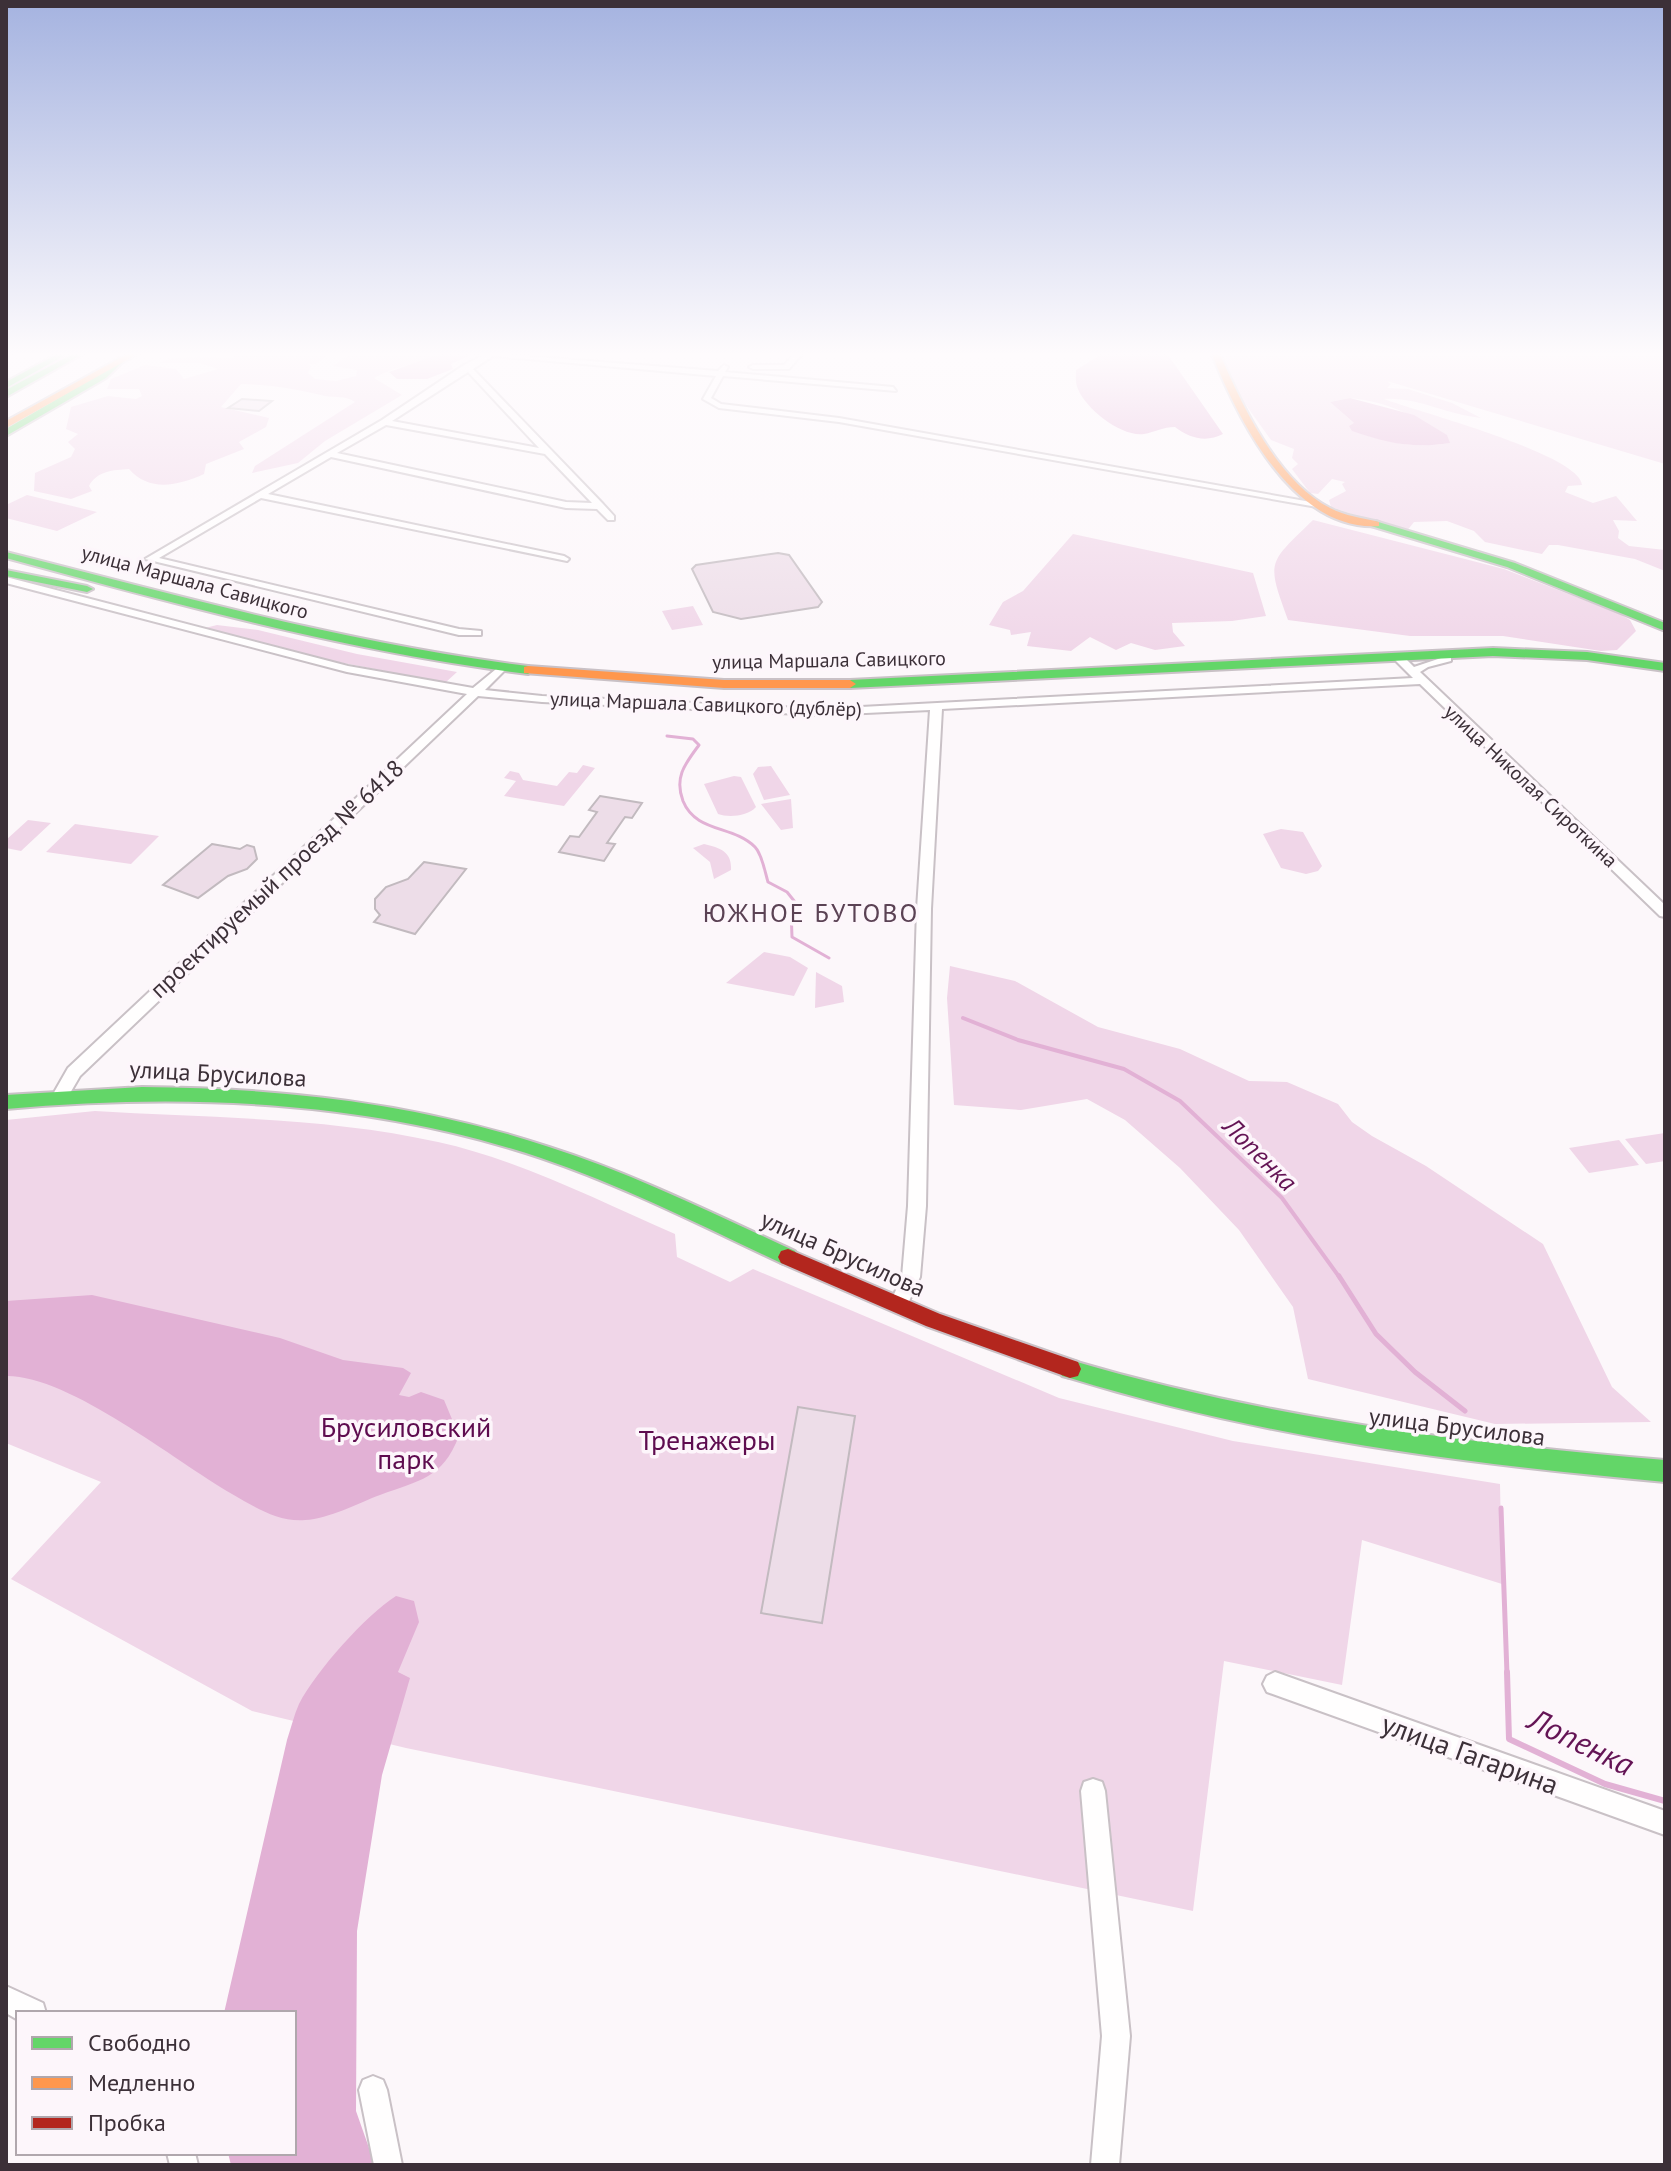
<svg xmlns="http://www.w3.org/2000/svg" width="1671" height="2171" font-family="'PT Sans',sans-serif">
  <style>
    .green { fill: #f0d6e8; fill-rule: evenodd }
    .water { fill: #e2b1d5 }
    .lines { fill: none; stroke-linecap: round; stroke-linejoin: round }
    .stream-far3 { stroke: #e2b1d5; stroke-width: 3 }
    .stream-far2 { stroke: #e2b1d5; stroke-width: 4 }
    .stream-far1 { stroke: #e2b1d5; stroke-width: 5 }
    .stream { stroke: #e2b1d5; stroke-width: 6 }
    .building { fill: #eddde8; stroke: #c2babf; stroke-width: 2 }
    .street-casing { stroke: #c9c1c6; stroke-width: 4 }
    .fast-casing { stroke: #c9c1c6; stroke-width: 4 }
    .slow-casing { stroke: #c9c1c6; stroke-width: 4 }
    .jam-casing { stroke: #c9c1c6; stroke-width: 4 }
    .street { fill: #fffefe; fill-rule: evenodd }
    .fast { fill: #63d668; fill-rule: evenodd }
    .slow { fill: #ff974d; fill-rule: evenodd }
    .jam { fill: #b3261e; fill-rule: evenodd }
    .labels { text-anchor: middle; stroke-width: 7; stroke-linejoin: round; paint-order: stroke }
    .far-street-label { font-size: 20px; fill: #3c3038; stroke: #fdf6fb }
    .street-label { font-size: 24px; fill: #3c3038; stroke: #fdf6fb }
    .neighbourhood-label { font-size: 26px; letter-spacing: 2px; fill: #5b4254; stroke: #fdf6fb }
    .water-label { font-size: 26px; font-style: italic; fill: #641455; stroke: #fdf6fb }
    .near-park-label { font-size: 28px; fill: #5e0c4f; stroke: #fdf6fb }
    .near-street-label { font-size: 28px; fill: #3c3038; stroke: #fdf6fb }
    .near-water-label { font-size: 32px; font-style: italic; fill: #641455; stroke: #fdf6fb }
  </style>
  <rect width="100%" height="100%" fill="#fcf7fa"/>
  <path class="green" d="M238,352H333L315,364H307L311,366L308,373L315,379L336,381L356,376L357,370L333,366L353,352H442C420,365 396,365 374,378L402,395L325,441L298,463L252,473L255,466L355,402C345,395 336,398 325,396C294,389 273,385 241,384L221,407L269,418L266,427L239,442L244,449L206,464L204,474C178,486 149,492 129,469C113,470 97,471 89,486L92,491L71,499L34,491L35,473L71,457L75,449L68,442L78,434L66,429L71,407L108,396L136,399L142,396L139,389H107L111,379L145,365L176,369L184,379L218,369L200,363H160C173,354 215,357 232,358Z
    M1220,352H1665V464L1387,381L1391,384L1387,388L1408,389L1452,403L1481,418C1443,414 1419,397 1384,399C1415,411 1580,454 1582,485L1568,486L1565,492L1593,503L1616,496L1637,521L1613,520L1619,531L1618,538L1629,546L1665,550V571L1635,559L1558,545H1549L1542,554L1485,542L1474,531L1447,521L1414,522L1406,532L1331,507L1329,500L1346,491L1342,484L1345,482L1332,479L1318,494L1310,493L1292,469L1298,464L1292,458L1294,449L1271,440L1228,380ZM1350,398C1390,402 1420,417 1449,443C1414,449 1386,442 1353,431L1355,424L1330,402Z
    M27,495L97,512L57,531L6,518V505Z
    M1313,520L1504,569L1620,614L1630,620L1636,631L1617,650L1601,651L1503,636H1410L1288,620C1266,560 1268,564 1313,520Z
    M1073,534L1253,573L1266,616L1232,621L1172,623L1173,632L1185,646L1155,650L1131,643L1116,650L1090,637L1071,651L1027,646L1031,632L1011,635L1010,630L989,625L1003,602L1023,591Z
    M693,606L703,625L672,630L662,611Z
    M217,625L258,630L357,654L457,672L445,683L283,651L201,629Z
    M583,765L595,768L564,806L504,796L516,781L504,778L510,771L519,773L523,780L557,786L569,772L577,773Z
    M771,766L790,795L764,800L753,774L758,767Z
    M734,776L741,777L756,807C748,816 729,818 718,814L704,784Z
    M791,799L793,828L781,830L761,804Z
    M28,820L51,823L21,851L6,848V840Z
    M75,824L159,836L131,864L46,852Z
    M1281,829L1303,832L1322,866L1318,871L1306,874L1281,868L1263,834Z
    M704,844C721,848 732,852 731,870L714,879L710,862L693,848Z
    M764,952L790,957L808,968L794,996L726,983Z
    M950,966L1015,981L1098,1027L1180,1049L1249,1081L1287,1082L1338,1104L1352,1122L1372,1136L1426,1166L1543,1244L1612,1387L1651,1422L1495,1424L1308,1379L1293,1307L1239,1230L1180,1168L1125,1120L1087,1099L1021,1110L954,1105L947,998Z
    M816,972L842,986L844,1002L815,1008Z
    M95,1111C209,1118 327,1117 438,1142C520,1160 599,1201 675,1234L677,1257L730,1282L753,1269L1059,1398L1233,1441L1500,1484L1502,1584L1362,1540L1342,1685L1224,1661L1193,1911L406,1748L252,1711L11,1579L101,1482L6,1443V1120Z
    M1665,1133V1161L1646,1164L1625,1139Z
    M1619,1140L1639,1165L1589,1173L1569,1148Z"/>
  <path class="water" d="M445,352L475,353L451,364L453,369L427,379H397L389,372Z
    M1095,352H1166L1223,434C1206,443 1189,438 1175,427C1163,427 1155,432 1144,434C1121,437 1086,409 1078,389C1075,383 1076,376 1076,370L1097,357Z
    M1350,398L1414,415L1447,435L1450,443C1412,449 1388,443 1352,431L1349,426L1354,423L1330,402Z
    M92,1295L280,1338L343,1360L403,1368L411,1373L399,1395L409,1397L421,1392L444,1400L459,1436C442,1479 420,1480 380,1495C358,1503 329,1519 305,1520C277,1522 255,1507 232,1494C175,1461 69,1375 6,1376V1301Z
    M396,1596L414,1601L419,1622L398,1672L410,1678L382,1775L357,1931L356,2111L375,2165H231L228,2153H294V2013H224L287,1740C291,1728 294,1715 299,1704C316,1671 366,1615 396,1596Z"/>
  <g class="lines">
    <path class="stream-far3" d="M667,736L693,739L699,745C685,764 674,777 683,801C696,833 733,825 755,847C762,854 765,872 768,882L787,892L795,902L791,910L792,937L829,958"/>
    <path class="stream-far2" d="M963,1018L1018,1040L1124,1069L1180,1101L1282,1198L1340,1278"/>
    <path class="stream-far1" d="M1339,1276L1376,1334L1415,1372L1465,1411
      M1501,1508L1507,1674"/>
    <path class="stream" d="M1507,1672L1509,1739L1605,1784L1665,1801"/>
  </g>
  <path class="building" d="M242,399L272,401L259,411L228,408Z
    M778,553L789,555L822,602L818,607L741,619L713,612L692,569L696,565Z
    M600,796L642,803L632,818L625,817L607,843L615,844L604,861L559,852L570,836L579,837L597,812L589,810Z
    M212,844L240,849L247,845L254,847L257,859L247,869L228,876L198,898L163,885Z
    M424,862L466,869L415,934L374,922L380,915L375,909V899L386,887L408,879Z
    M798,1407L855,1416L822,1623L761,1613Z"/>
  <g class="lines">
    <defs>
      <path id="street" d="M6,352H15L6,356Z
        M473,352L718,371L724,365L728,367L725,372L893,387L896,391L723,376L711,398L721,404L839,418L1322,504L1317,507L839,422L719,408L703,399L716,376L493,356L473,369L603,504L614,516V520H608L597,509L566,508L331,457L268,494L564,556L569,559L567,561L261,498L159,558L459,629L481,631V635H459L145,559L382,420L464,365L484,355ZM468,372L539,448L392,421ZM386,425L545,454L592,503L566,502L337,453Z
        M796,352H804L789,369H753L749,367L753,365H784Z
        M6,577L348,666L473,688L501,665L507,668L485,690L542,696L823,709L1413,678L1395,660V656H1403L1414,667L1447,656L1451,657V661L1428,667L1420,672L1665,905V917L1660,916L1420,684L942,709L931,909L926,1206L920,1277L905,1310L898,1313L891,1310L889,1305L902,1277L908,1206L917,909L930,710L823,715L542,702L478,696L80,1076L66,1100L60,1102L52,1096L68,1068L467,694L347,672L6,583Z
        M1275,1672L1665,1811V1835L1267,1692L1263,1684L1267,1676Z
        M1093,1779L1102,1782L1105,1791L1130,2036L1119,2165H1091L1102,2036L1081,1791L1084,1782Z
        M6,1986L43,2003L46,2013H18V2020L6,2013Z
        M373,2076L383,2080L387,2090L402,2165H374L359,2090L363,2080Z
        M167,2153H195L198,2165H170Z"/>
      <path id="fast" d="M61,352H71L6,388V382Z
        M76,352H86L6,397V390Z
        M118,358L125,360L106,378L6,436V429L100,374Z
        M1375,521L1515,563L1665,623V631L1507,567L1371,526V522Z
        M6,552C180,596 350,644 528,666L534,670L528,674C350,652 179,605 6,558Z
        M6,570L87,586L93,589L87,592L6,576Z
        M1493,648L1587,652L1665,663V671L1587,660L1493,656L850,688L844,684L850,680Z
        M142,1087C281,1088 417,1103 549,1147C634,1174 714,1214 795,1251L798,1257L795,1263L788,1265L781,1263C702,1226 624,1186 541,1158C368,1100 186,1093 6,1109V1095Z
        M1070,1360C1266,1418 1462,1443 1665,1460V1482C1460,1463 1268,1439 1070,1378L1062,1376L1059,1369L1062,1362Z"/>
      <path id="slow" d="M131,352H141L6,428V421Z
        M1211,352H1219C1241,404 1278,482 1330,508C1345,516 1363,518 1379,522V526C1293,532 1238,419 1211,352Z
        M528,666L724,680H850L856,684L850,688H724L524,673V667Z"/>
      <path id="jam" d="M788,1249L940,1314L1078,1362L1081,1369L1078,1376L1070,1378L926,1326L781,1263L778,1257L781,1251Z"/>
    </defs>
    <use href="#street" class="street-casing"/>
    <use href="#fast" class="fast-casing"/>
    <use href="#slow" class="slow-casing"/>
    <use href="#jam" class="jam-casing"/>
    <use href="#street" class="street"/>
    <use href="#fast" class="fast"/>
    <use href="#slow" class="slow"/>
    <use href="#jam" class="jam"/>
  </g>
  <linearGradient id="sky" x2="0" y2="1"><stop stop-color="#a5b3e0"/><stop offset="0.54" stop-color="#fefbfd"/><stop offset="1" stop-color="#fefbfd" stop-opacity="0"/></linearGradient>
  <rect width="1671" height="656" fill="url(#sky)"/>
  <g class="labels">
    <g class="far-street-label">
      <text transform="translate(195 582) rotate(15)" y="7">улица Маршала Савицкого</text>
      <text transform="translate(829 660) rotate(-1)" y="7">улица Маршала Савицкого</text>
      <text transform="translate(706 704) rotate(2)" y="7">улица Маршала Савицкого (дублёр)</text>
      <text transform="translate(1531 786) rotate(43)" y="7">улица Николая Сироткина</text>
    </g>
    <g class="street-label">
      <text transform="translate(277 879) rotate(-43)" y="8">проектируемый проезд № 6418</text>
      <text transform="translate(218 1074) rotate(3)" y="8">улица Брусилова</text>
      <text transform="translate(843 1254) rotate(24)" y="8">улица Брусилова</text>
      <text transform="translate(1457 1427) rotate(7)" y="8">улица Брусилова</text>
    </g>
    <g class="neighbourhood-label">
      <text x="811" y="922">ЮЖНОЕ БУТОВО</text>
    </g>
    <g class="water-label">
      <text transform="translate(1260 1154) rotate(45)" y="9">Лопенка</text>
    </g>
    <g class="near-park-label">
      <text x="406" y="1437">Брусиловский<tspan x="406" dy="32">парк</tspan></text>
      <text x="707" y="1450">Тренажеры</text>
    </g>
    <g class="near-street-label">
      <text transform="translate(1470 1754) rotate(20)" y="10">улица Гагарина</text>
    </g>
    <g class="near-water-label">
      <text transform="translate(1581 1742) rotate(26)" y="11">Лопенка</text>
    </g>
  </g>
  <rect width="1671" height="2171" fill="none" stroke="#3c3038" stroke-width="16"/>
  <rect x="16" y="2011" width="280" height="144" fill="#fdf6fb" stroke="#b0a7ad" stroke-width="2"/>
  <rect x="32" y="2037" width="40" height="12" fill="#63d668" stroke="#b0a7ad" stroke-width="2"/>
  <text x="88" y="2051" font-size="24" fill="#3c3038">Свободно</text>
  <rect x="32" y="2077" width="40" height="12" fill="#ff974d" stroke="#b0a7ad" stroke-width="2"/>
  <text x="88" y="2091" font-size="24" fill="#3c3038">Медленно</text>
  <rect x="32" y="2117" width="40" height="12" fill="#b3261e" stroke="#b0a7ad" stroke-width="2"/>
  <text x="88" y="2131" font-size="24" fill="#3c3038">Пробка</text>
</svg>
